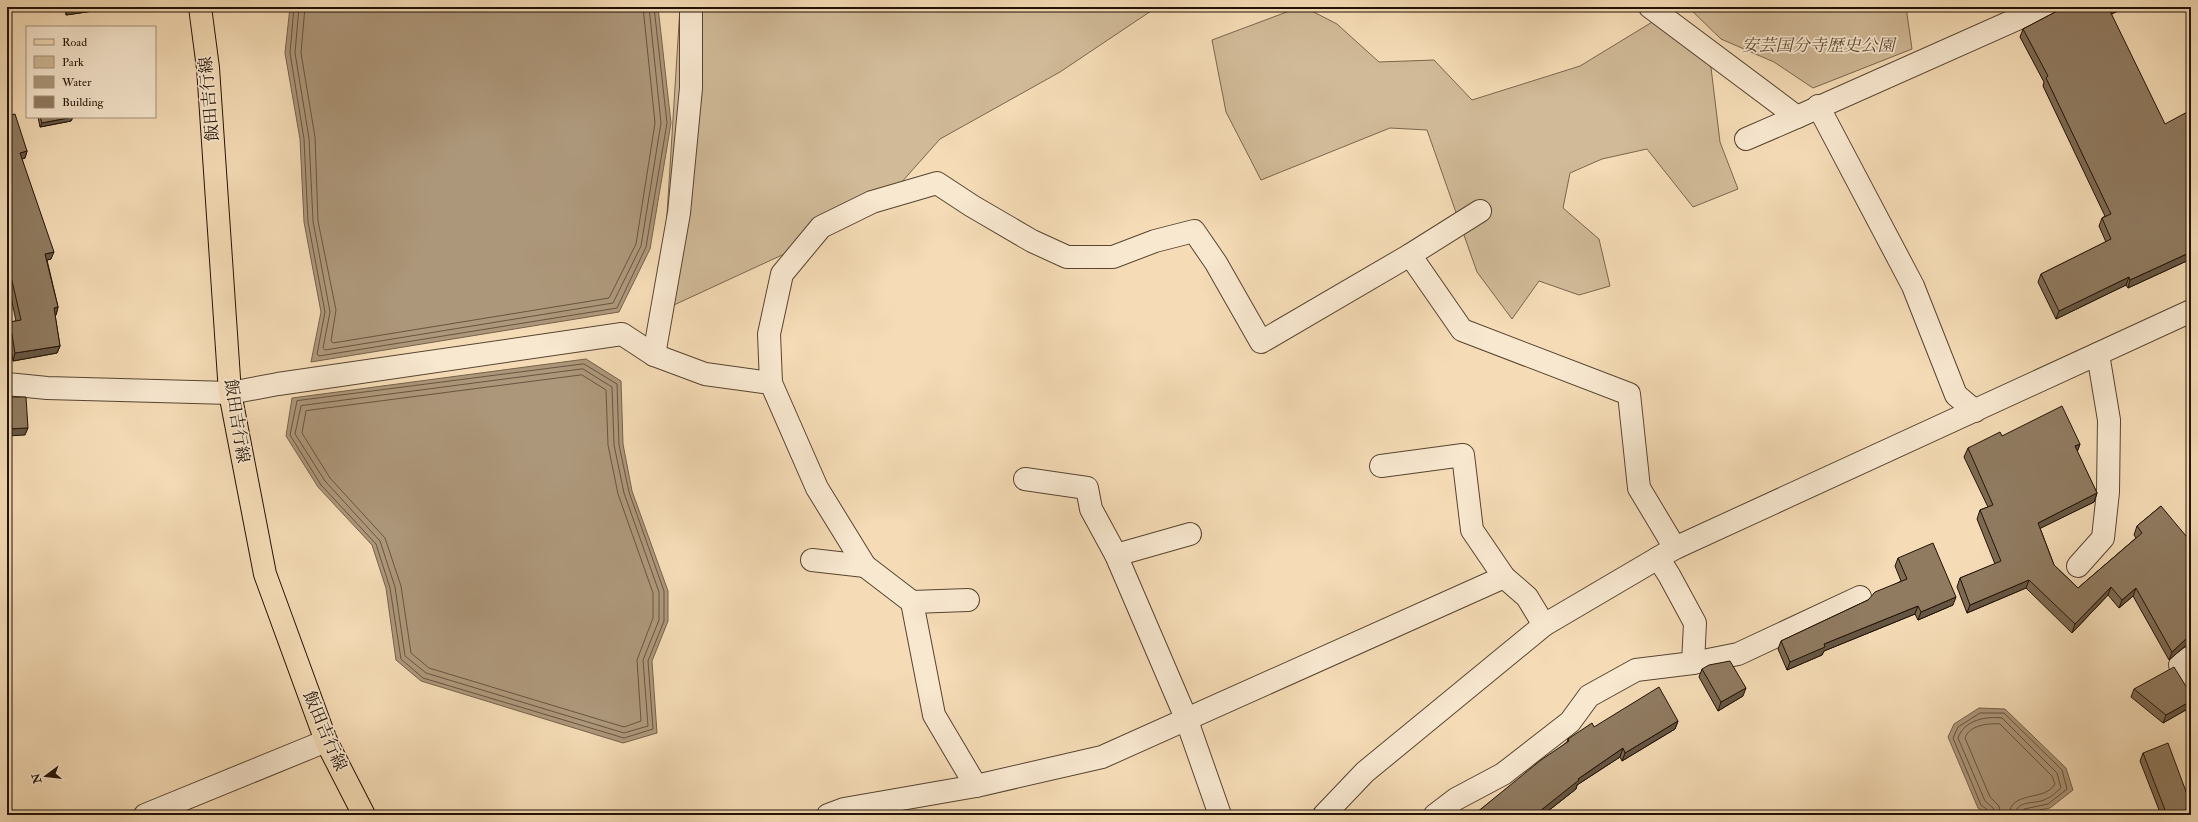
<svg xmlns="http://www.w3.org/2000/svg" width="2198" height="822" viewBox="0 0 2198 822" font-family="'IM FELL Double Pica','Noto Serif JP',serif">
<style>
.green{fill:#d1ba98;stroke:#7a664e}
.water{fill:#ad977a;stroke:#75624b}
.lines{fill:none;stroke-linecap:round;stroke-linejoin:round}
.shore{stroke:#685440;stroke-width:1}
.minor-casing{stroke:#574431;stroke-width:24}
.major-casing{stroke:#221205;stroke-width:24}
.minor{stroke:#f8e8d0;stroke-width:22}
.major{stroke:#f5dcb6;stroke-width:22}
.wall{fill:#7c6a53;stroke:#221205}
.shaded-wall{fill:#655644;stroke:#221205}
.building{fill:#907b61;stroke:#221205}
.labels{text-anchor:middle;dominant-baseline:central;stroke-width:3.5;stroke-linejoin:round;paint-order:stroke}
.park-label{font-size:17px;font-style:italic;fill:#5f4d38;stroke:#f8e8d0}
.street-label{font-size:17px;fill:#221205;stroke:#f8e8d0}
</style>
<rect width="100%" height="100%" fill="#f5dcb6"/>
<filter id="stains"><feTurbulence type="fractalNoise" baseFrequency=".005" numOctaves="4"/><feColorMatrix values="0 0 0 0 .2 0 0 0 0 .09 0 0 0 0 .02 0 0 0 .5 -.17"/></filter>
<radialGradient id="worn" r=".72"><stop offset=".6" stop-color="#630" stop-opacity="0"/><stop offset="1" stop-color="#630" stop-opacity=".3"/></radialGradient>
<!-- green -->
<g class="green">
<path d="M 680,7 L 1157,7 L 1060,72 L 940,139 L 875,212 L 661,311 Z"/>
<path d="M 1300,7 L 1304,7 L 1337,24 L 1379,62 L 1434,60 L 1472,100 L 1580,66 L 1667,13 L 1709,51 L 1720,142 L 1738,189 L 1693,207 L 1647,149 L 1602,159 L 1570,173 L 1563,208 L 1599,239 L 1610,286 L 1579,295 L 1539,281 L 1512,319 L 1477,272 L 1427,130 L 1390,128 L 1261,180 L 1226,112 L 1212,40 Z"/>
<path d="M 1688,7 L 1906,7 L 1912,49 L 1813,88 L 1774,62 L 1721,39 Z"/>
</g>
<!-- water -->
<g class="water">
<path d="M 290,7 L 658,7 L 671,123 L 650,249 L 619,312 L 311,362 L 321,312 L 304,222 L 300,139 L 285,53 Z"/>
<path d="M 586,359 L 621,381 L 623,444 L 632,491 L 668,591 L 668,621 L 652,661 L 657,733 L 623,743 L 421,681 L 396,660 L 386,588 L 372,545 L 318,487 L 286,436 L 292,398 Z"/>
<path d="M 1979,708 L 2005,709 L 2066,768 L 2073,790 L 2050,808 L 2015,815 L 1988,815 L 1978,808 L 1948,737 L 1954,724 Z"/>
</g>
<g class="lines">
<!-- shore -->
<g class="shore">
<path d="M 294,7 L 290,53 L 304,139 L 308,222 L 325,312 L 317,354 L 319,356 L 617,308 L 646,247 L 667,123 L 654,7"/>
<path d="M 299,7 L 295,53 L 309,138 L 313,221 L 330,312 L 323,348 L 325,350 L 613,303 L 641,246 L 661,123 L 649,7"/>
<path d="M 305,7 L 301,53 L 315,137 L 318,221 L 336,310 L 331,341 L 333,343 L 609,298 L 636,244 L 655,123 L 643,7"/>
<path d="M 584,364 L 617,384 L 619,445 L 629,492 L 664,591 L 664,621 L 648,661 L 653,729 L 624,738 L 423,678 L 401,659 L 390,588 L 376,544 L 321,485 L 290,435 L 297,401 Z"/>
<path d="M 583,369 L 612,387 L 614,445 L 624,493 L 659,592 L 659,620 L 643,660 L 648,726 L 624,733 L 426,673 L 405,656 L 395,587 L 380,541 L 325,481 L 295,434 L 301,406 Z"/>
<path d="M 582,375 L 606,390 L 608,445 L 618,494 L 653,593 L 653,618 L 637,660 L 641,721 L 624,727 L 429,668 L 411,653 L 401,586 L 385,538 L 330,478 L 302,433 L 306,411 Z"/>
<path d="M 1990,815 L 1989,811 L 1981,805 L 1953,738 L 1958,727 L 1980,713 L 2004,713 L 2062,770 L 2067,789 L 2048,804 L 2024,809 L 2020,815"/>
<path d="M 1995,815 L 1993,808 L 1985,801 L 1958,738 C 1964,720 1986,716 2002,718 L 2057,773 L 2061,788 C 2057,791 2052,797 2046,799 C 2036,805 2016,799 2015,815"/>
<path d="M 2001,815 L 1999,806 L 1990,797 L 1965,738 C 1969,725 1989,723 2000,724 L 2052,776 L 2055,784 C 2045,802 2010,790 2009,815"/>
</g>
<defs>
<g id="minor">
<path d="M 1650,7 L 1797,117 L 2044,7"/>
<path d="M 1818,106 L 1913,286 L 1956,395 L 1975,411"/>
<path d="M 1746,139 L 1797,117"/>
<path d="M 1410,255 L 1480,211"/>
<path d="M 654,355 L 679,213 L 691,88 L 691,7"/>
<path d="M 771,383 L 769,334 L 782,274 L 821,227 L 872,202 L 937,183 L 972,206 L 1032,241 L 1067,257 L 1113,257 L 1155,241 L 1194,231 L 1216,263 L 1261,342 L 1410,255 L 1462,330 L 1629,394 L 1639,488 L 1675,548"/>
<path d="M 7,384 L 47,388 L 230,393 L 278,384 L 622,334 L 654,355 L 705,374 L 771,383 L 817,488 L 865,566 L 912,602 L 968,600"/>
<path d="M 1381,466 L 1463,455 L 1472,530 L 1504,577 L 1527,597 L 1544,625"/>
<path d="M 1025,479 L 1087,488 L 1091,509 L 1116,555 L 1186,718 L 1220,815"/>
<path d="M 1116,555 L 1190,534"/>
<path d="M 812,560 L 865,566"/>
<path d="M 2078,566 L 2103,538 L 2108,492 L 2109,420 L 2098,354"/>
<path d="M 912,602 L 934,715 L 976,786"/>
<path d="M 2191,657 L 2180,665 L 2191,686"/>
<path d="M 1693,663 L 1738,654 L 1860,597"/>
<path d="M 145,815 L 326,741"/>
<path d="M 828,815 L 844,809 L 976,786 L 1102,757 L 1504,577"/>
<path d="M 1324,815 L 1365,772 L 1544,625 L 1675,548 L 2191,311"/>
<path d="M 1435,815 L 1456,799 L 1503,774 L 1570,722 L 1589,696 L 1636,670 L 1693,663 L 1695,623 L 1669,575 L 1658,558"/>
</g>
<path id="major" d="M 200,7 L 208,68 L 230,393 L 265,574 L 326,741 L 364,815"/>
</defs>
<!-- minor casing -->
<use href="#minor" class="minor-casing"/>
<!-- major casing -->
<use href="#major" class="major-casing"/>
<!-- minor -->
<use href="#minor" class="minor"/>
<!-- major -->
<use href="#major" class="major"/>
</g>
<!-- wall -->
<g class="wall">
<path d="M 65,7 L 95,7 L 93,11 L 66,15 Z"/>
<path d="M 2063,7 L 2120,7 L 2118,11 L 2111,14 L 2191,259 L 2128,288 L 2126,285 L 2056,319 L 2038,282 L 2041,274 L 2106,242 L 2099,226 L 2102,218 L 2105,216 L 2043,86 L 2044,82 L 2020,37 L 2023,29 L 2063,8 Z"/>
<path d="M 7,116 L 27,151 L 25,158 L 22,159 L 51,259 L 47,260 L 58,307 L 56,315 L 55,315 L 60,346 L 57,353 L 13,361 L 7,329 L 10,322 L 16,321 L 7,278 Z"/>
<path d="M 38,117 L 73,117 L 71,121 L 40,127 Z"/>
<path d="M 2002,436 L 2080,444 L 2077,452 L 2097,493 L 2094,502 L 2040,528 L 2054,565 L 2078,588 L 2136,538 L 2134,535 L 2137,526 L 2161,506 L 2189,619 L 2191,622 L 2191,645 L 2184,647 L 2169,660 L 2133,596 L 2119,608 L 2108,595 L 2072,633 L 2026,588 L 1967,613 L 1957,587 L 1960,578 L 1995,564 L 1977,519 L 1980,510 L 1988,507 L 1964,457 L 1968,448 Z"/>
<path d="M 1898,558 L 1953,605 L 1918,620 L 1915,614 L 1824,651 L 1822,655 L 1787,670 L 1778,649 L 1781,641 L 1868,600 L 1901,581 L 1895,566 Z"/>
<path d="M 1702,669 L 1743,696 L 1718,711 L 1699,677 Z"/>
<path d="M 2187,688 L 2191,689 L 2191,707 L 2163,723 L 2131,697 L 2134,689 Z"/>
<path d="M 1678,721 L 1675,729 L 1622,761 L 1620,757 L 1577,785 L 1576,789 L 1543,815 L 1475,815 L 1476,813 L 1567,742 L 1568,739 Z"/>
<path d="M 2143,753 L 2191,815 L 2161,815 L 2140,761 Z"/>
</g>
<!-- shaded-wall -->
<g class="shaded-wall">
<path d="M 69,7 L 95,7 L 93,11 L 66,15 Z"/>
<path d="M 2113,7 L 2120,7 L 2118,11 L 2106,17 L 2109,9 Z"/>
<path d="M 73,117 L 71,121 L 40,127 L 42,123 Z"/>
<path d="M 27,151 L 25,158 L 17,161 L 20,153 Z"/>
<path d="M 54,252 L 51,259 L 43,261 L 45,254 Z"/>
<path d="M 2191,252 L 2191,259 L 2128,288 L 2130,280 Z"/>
<path d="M 2129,277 L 2126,285 L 2056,319 L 2059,311 Z"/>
<path d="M 58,307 L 56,315 L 51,316 L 54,308 Z"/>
<path d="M 60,346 L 57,353 L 13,361 L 15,353 Z"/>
<path d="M 28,428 L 25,435 L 7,436 L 7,429 Z"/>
<path d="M 2080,444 L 2077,452 L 2075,446 Z"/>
<path d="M 2097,493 L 2094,502 L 2035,531 L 2038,523 Z"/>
<path d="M 2029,580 L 2026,588 L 1967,613 L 1970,605 Z"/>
<path d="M 2111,587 L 2108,595 L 2072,633 L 2075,624 Z"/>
<path d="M 2136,588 L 2133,596 L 2119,608 L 2122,600 Z"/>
<path d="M 1956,597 L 1953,605 L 1918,620 L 1921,612 Z"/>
<path d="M 1918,606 L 1915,614 L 1824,651 L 1822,655 L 1787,670 L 1790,662 L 1824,644 Z"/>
<path d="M 2191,612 L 2191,618 L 2184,622 L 2187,614 Z"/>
<path d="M 2191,637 L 2191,642 L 2190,645 L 2184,647 L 2169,660 L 2172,652 L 2187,638 Z"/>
<path d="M 1746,688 L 1743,696 L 1718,711 L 1721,702 Z"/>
<path d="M 2191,701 L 2191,707 L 2163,723 L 2166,715 Z"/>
<path d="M 1678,721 L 1675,729 L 1622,761 L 1625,753 Z"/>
<path d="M 1623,748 L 1620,757 L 1577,785 L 1576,789 L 1543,815 L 1535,815 L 1578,779 Z"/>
</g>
<!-- building -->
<g class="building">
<path d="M 2065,7 L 2113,7 L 2109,9 L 2165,124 L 2191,110 L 2191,252 L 2130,280 L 2129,277 L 2059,311 L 2041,274 L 2111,239 L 2102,218 L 2111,214 L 2046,78 L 2048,76 L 2023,29 Z"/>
<path d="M 15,114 L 27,151 L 20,153 L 54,252 L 45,254 L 58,307 L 54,308 L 60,346 L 15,353 L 10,322 L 21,320 L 7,259 L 7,116 Z"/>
<path d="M 40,117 L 73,117 L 42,123 Z"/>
<path d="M 7,397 L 26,397 L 28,428 L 7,429 Z"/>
<path d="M 2062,406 L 2080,444 L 2075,446 L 2097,493 L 2038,523 L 2054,565 L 2078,588 L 2142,533 L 2137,526 L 2161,506 L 2191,542 L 2191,612 L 2187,614 L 2191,622 L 2191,637 L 2187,638 L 2172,652 L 2136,588 L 2122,600 L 2111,587 L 2075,624 L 2029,580 L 1970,605 L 1960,578 L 2001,561 L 1980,510 L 1993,505 L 1968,448 L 2000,432 L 2002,436 Z"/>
<path d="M 1933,543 L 1956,597 L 1921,612 L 1918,606 L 1824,644 L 1825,647 L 1790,662 L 1781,641 L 1868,600 L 1875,592 L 1907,579 L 1898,558 Z"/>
<path d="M 1730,661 L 1746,688 L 1721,702 L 1702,669 L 1709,665 Z"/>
<path d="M 2174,667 L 2187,688 L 2191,689 L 2191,701 L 2166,715 L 2134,689 Z"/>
<path d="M 1659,687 L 1678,721 L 1625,753 L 1623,748 L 1578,779 L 1579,780 L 1535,815 L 1478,815 L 1476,813 L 1541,760 L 1569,741 L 1568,739 L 1592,723 L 1594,727 Z"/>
<path d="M 2168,743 L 2191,805 L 2191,815 L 2167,815 L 2143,753 Z"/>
</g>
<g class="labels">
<!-- park labels -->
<g class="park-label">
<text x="1818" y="45">安芸国分寺歴史公園</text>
</g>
<!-- street labels -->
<g class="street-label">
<text transform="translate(209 99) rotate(-95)">飯田吉行線</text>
<text transform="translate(237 421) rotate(81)">飯田吉行線</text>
<text transform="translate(325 731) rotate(67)">飯田吉行線</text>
</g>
</g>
<!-- margin -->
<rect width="2198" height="822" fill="none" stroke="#f5dcb6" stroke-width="24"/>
<rect x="8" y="8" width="2182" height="806" fill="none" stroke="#221205" stroke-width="2"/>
<rect x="12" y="12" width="2174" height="798" fill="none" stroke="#221205"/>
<!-- legend -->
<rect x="26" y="26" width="130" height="92" fill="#f8e8d0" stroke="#a2927f"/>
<rect x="34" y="39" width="20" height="6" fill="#f5dcb6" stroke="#a2927f"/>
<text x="62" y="46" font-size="12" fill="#221205">Road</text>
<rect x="34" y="56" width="20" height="12" fill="#d1ba98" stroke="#a2927f"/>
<text x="62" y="66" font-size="12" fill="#221205">Park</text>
<rect x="34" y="76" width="20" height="12" fill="#ad977a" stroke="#a2927f"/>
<text x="62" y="86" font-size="12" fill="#221205">Water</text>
<rect x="34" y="96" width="20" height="12" fill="#907b61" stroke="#a2927f"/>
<text x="62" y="106" font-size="12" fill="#221205">Building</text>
<!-- north arrow -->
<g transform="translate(46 776) rotate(255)" stroke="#f8e8d0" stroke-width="3" paint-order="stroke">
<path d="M0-3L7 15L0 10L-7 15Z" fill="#221205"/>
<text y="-6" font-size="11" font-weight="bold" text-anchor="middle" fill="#221205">N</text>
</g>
<rect width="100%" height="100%" filter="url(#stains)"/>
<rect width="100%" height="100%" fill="url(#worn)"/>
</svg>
